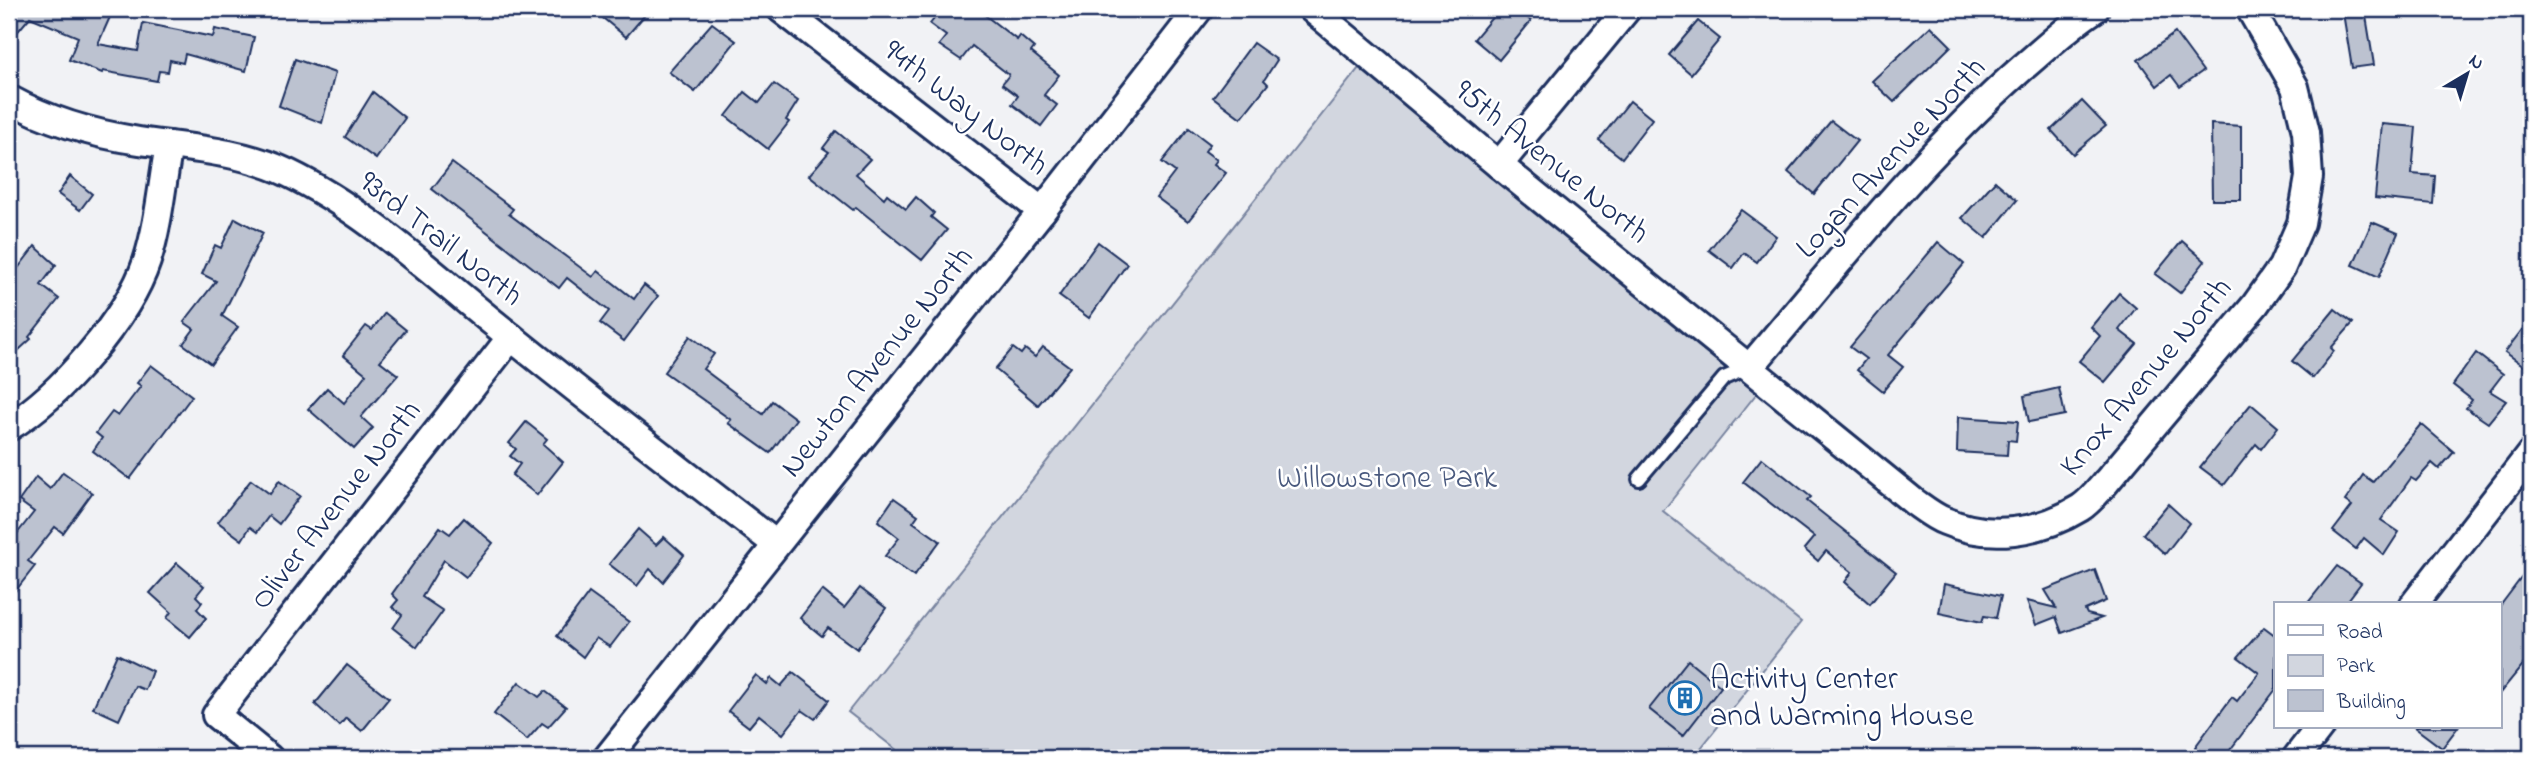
<svg xmlns="http://www.w3.org/2000/svg" width="2540" height="767" viewBox="0 0 2540 767" font-family="'Indie Flower',sans-serif">
<style>
.green{fill:#d2d6df;stroke:#76829e;stroke-width:2}
.building{fill:#bcc2d0;stroke:#1b2f5e;stroke-width:2}
.lines{fill:none;stroke-linecap:round;stroke-linejoin:round}
.service-casing{stroke:#1b2f5e;stroke-width:18}
.minor-casing{stroke:#1b2f5e;stroke-width:32}
.service{stroke:#fff;stroke-width:12}
.minor{stroke:#fff;stroke-width:26}
.labels{text-anchor:middle;dominant-baseline:central;stroke-width:5;stroke-linejoin:round;paint-order:stroke}
.street-label{font-size:32px;fill:#1b2f5e;stroke:#fff}
.park-label{font-size:32px;fill:#49597e;stroke:#fff}
.poi-label{font-size:32px;fill:#1b2f5e;stroke:#fff;text-anchor:start}
</style>
<rect width="100%" height="100%" fill="#f1f2f5"/>
<filter id="ink" filterUnits="userSpaceOnUse"><feTurbulence type="fractalNoise" baseFrequency=".0143" numOctaves="2"/><feDisplacementMap in="SourceGraphic" scale="14" xChannelSelector="R" yChannelSelector="G"/><feConvolveMatrix kernelMatrix="1 2 1 2 8 2 1 2 1" color-interpolation-filters="sRGB"/></filter>
<g filter="url(#ink)">
<!-- green -->
<path class="green" d="M 1359,68 L 1757,393 L 1663,511 L 1801,622 L 1693,758 L 907,758 L 848,712 Z"/>
<!-- building -->
<g class="building">
<path d="M 9,9 L 90,9 L 110,17 L 98,44 L 138,51 L 143,23 L 213,37 L 215,29 L 254,37 L 246,71 L 185,54 L 183,63 L 170,60 L 168,72 L 159,71 L 157,81 L 103,71 L 102,73 L 69,60 L 78,37 L 30,17 L 9,42 Z"/>
<path d="M 592,9 L 650,9 L 626,37 Z"/>
<path d="M 942,9 L 977,9 L 1017,40 L 1020,36 L 1034,48 L 1031,52 L 1059,75 L 1044,95 L 1057,105 L 1041,126 L 1012,104 L 1018,96 L 1002,84 L 1009,75 L 972,46 L 961,60 L 939,45 L 946,36 L 930,24 Z"/>
<path d="M 1499,9 L 1517,9 L 1531,21 L 1499,60 L 1474,39 Z"/>
<path d="M 2365,10 L 2374,65 L 2352,68 L 2343,13 Z"/>
<path d="M 1698,21 L 1720,39 L 1691,74 L 1669,55 Z"/>
<path d="M 712,23 L 736,41 L 695,92 L 669,72 Z"/>
<path d="M 1931,26 L 1951,46 L 1894,102 L 1872,81 Z"/>
<path d="M 2175,33 L 2203,71 L 2180,87 L 2171,75 L 2157,86 L 2138,60 Z"/>
<path d="M 1253,43 L 1277,60 L 1264,80 L 1268,84 L 1241,118 L 1213,97 Z"/>
<path d="M 295,59 L 335,73 L 322,123 L 279,106 Z"/>
<path d="M 774,84 L 798,101 L 786,120 L 789,122 L 768,149 L 726,116 L 745,92 L 759,103 Z"/>
<path d="M 373,92 L 405,118 L 376,159 L 345,137 Z"/>
<path d="M 1630,101 L 1652,119 L 1622,158 L 1599,140 Z"/>
<path d="M 2082,101 L 2106,126 L 2073,154 L 2051,130 Z"/>
<path d="M 1831,121 L 1857,141 L 1814,194 L 1788,172 Z"/>
<path d="M 2211,124 L 2241,126 L 2241,200 L 2212,200 Z"/>
<path d="M 2382,124 L 2416,127 L 2412,174 L 2435,176 L 2433,204 L 2375,198 Z"/>
<path d="M 1189,128 L 1210,144 L 1205,151 L 1217,160 L 1214,164 L 1226,173 L 1188,221 L 1156,197 L 1175,172 L 1162,162 Z"/>
<path d="M 836,131 L 870,159 L 856,174 L 884,198 L 887,194 L 906,209 L 916,197 L 934,213 L 931,217 L 947,230 L 922,260 L 856,207 L 853,210 L 809,175 L 829,152 L 823,148 Z"/>
<path d="M 452,163 L 513,209 L 509,214 L 593,277 L 598,271 L 634,299 L 644,285 L 658,296 L 624,341 L 600,323 L 609,311 L 567,278 L 559,288 L 432,189 Z"/>
<path d="M 70,176 L 92,194 L 80,210 L 58,194 Z"/>
<path d="M 1995,181 L 2017,200 L 1986,238 L 1962,218 Z"/>
<path d="M 1741,210 L 1776,236 L 1757,262 L 1744,253 L 1733,268 L 1709,250 Z"/>
<path d="M 235,218 L 263,233 L 222,316 L 238,327 L 211,364 L 183,344 L 194,329 L 184,322 L 216,281 L 202,274 L 215,245 L 221,248 Z"/>
<path d="M 2372,222 L 2398,233 L 2379,277 L 2353,265 Z"/>
<path d="M 2182,241 L 2205,261 L 2180,293 L 2155,274 Z"/>
<path d="M 1098,242 L 1127,264 L 1089,318 L 1059,296 Z"/>
<path d="M 1938,242 L 1964,264 L 1888,355 L 1903,367 L 1883,391 L 1857,370 L 1866,359 L 1850,347 Z"/>
<path d="M 35,246 L 56,265 L 41,285 L 59,299 L 29,337 L 31,339 L 9,359 L 9,280 Z"/>
<path d="M 2119,293 L 2136,308 L 2119,330 L 2137,344 L 2105,382 L 2079,361 L 2100,336 L 2091,327 Z"/>
<path d="M 2335,309 L 2353,323 L 2331,348 L 2334,351 L 2313,378 L 2292,361 Z"/>
<path d="M 385,313 L 406,330 L 380,361 L 398,375 L 361,417 L 373,428 L 354,449 L 308,409 L 327,388 L 344,403 L 366,374 L 343,355 L 366,326 L 372,330 Z"/>
<path d="M 2531,318 L 2531,371 L 2505,352 Z"/>
<path d="M 690,336 L 714,354 L 703,369 L 763,414 L 772,401 L 796,419 L 770,453 L 728,423 L 731,420 L 664,372 Z"/>
<path d="M 1043,347 L 1070,367 L 1038,405 L 995,369 L 1013,348 L 1021,354 L 1025,349 L 1035,357 Z"/>
<path d="M 2476,353 L 2503,374 L 2490,391 L 2506,401 L 2488,423 L 2466,408 L 2472,400 L 2453,385 Z"/>
<path d="M 151,365 L 192,396 L 130,479 L 93,451 L 102,438 L 96,433 L 112,412 L 118,416 L 141,386 L 137,383 Z"/>
<path d="M 2059,388 L 2065,415 L 2029,422 L 2024,396 Z"/>
<path d="M 2251,404 L 2278,427 L 2261,449 L 2256,444 L 2224,485 L 2200,467 Z"/>
<path d="M 1958,417 L 2018,421 L 2016,441 L 2008,440 L 2007,455 L 1957,452 Z"/>
<path d="M 526,422 L 547,439 L 543,444 L 563,462 L 537,495 L 512,475 L 520,464 L 510,456 L 516,449 L 509,443 Z"/>
<path d="M 2421,424 L 2454,452 L 2439,469 L 2432,463 L 2416,481 L 2411,478 L 2381,520 L 2399,532 L 2384,555 L 2364,538 L 2356,549 L 2333,531 L 2352,506 L 2345,501 L 2363,475 L 2373,482 Z"/>
<path d="M 1762,458 L 1811,497 L 1807,501 L 1896,572 L 1870,604 L 1845,582 L 1852,572 L 1826,551 L 1818,561 L 1804,549 L 1814,537 L 1743,482 Z"/>
<path d="M 63,472 L 92,493 L 63,533 L 55,527 L 28,561 L 35,566 L 9,599 L 9,544 L 34,512 L 19,501 L 36,477 L 50,489 Z"/>
<path d="M 251,480 L 270,494 L 279,481 L 300,496 L 279,524 L 269,516 L 257,532 L 250,527 L 242,540 L 218,522 Z"/>
<path d="M 894,498 L 918,515 L 913,522 L 940,541 L 914,576 L 885,556 L 899,538 L 878,521 Z"/>
<path d="M 2168,504 L 2189,523 L 2165,554 L 2143,534 Z"/>
<path d="M 464,518 L 493,543 L 466,577 L 444,560 L 422,597 L 443,611 L 417,647 L 393,628 L 402,615 L 392,607 L 398,600 L 392,594 L 440,527 L 450,534 Z"/>
<path d="M 638,529 L 656,545 L 664,537 L 684,555 L 663,582 L 650,569 L 637,586 L 609,564 Z"/>
<path d="M 177,563 L 204,586 L 196,596 L 202,602 L 197,609 L 206,618 L 190,637 L 167,618 L 171,612 L 150,593 Z"/>
<path d="M 2531,565 L 2531,655 L 2500,693 L 2500,606 Z"/>
<path d="M 2337,566 L 2361,583 L 2345,604 L 2307,604 Z"/>
<path d="M 2095,570 L 2106,601 L 2085,610 L 2087,614 L 2102,618 L 2062,633 L 2056,617 L 2036,625 L 2027,601 L 2056,608 L 2045,590 Z"/>
<path d="M 1944,584 L 2001,596 L 1996,618 L 1984,616 L 1982,622 L 1939,613 Z"/>
<path d="M 860,588 L 886,608 L 857,649 L 828,628 L 822,636 L 800,618 L 822,590 L 844,608 Z"/>
<path d="M 589,593 L 629,622 L 610,647 L 596,638 L 583,657 L 557,636 Z"/>
<path d="M 2264,627 L 2276,636 L 2276,689 L 2224,758 L 2209,758 L 2195,747 L 2232,697 L 2237,701 L 2259,673 L 2238,657 Z"/>
<path d="M 117,654 L 152,671 L 145,690 L 135,686 L 119,720 L 93,708 Z"/>
<path d="M 1688,660 L 1721,687 L 1683,736 L 1649,709 Z"/>
<path d="M 347,665 L 389,698 L 362,731 L 346,718 L 339,726 L 315,704 Z"/>
<path d="M 793,672 L 829,700 L 815,719 L 802,710 L 783,734 L 759,715 L 749,727 L 728,711 L 756,675 L 767,684 L 771,678 L 781,686 Z"/>
<path d="M 519,682 L 539,697 L 545,691 L 566,707 L 548,727 L 542,723 L 527,740 L 494,714 Z"/>
<path d="M 2414,727 L 2458,727 L 2442,748 Z"/>
</g>
<g class="lines">
<defs>
<path id="service" d="M 1639,479 L 1724,378 L 1750,367"/>
<g id="minor">
<path d="M 781,9 L 1042,211"/>
<path d="M 1312,9 L 1499,165 L 1913,501 C 1923,508 1934,517 1945,521 C 1989,540 2039,533 2080,508 C 2090,502 2099,490 2107,481 L 2255,305 L 2282,267 L 2301,223 L 2309,177 L 2306,132 L 2295,87 L 2250,9"/>
<path d="M 9,99 C 49,121 94,134 139,141 C 189,148 242,151 288,173 C 367,211 433,275 501,329 C 591,402 684,473 776,544"/>
<path d="M 1499,165 L 1627,9"/>
<path d="M 1750,367 C 1837,265 1920,158 2021,69 C 2045,49 2068,26 2095,9"/>
<path d="M 9,427 C 60,396 128,318 147,261 C 159,224 162,183 169,145"/>
<path d="M 2414,604 L 2531,453"/>
<path d="M 269,758 L 216,715 L 511,337"/>
<path d="M 607,758 L 1042,211 L 1199,9"/>
<path d="M 2296,758 L 2320,727"/>
</g>
</defs>
<!-- service casing -->
<use href="#service" class="service-casing"/>
<!-- minor casing -->
<use href="#minor" class="minor-casing"/>
<!-- service -->
<use href="#service" class="service"/>
<!-- minor -->
<use href="#minor" class="minor"/>
</g>
</g>
<!-- icons -->
<defs>
<symbol id="building-ring" viewBox="-11 -11 22 22"><circle r="9.5" fill="#fff" stroke="#1f6fb2" stroke-width="1.5"/><path d="M-4-6H4V6H1V3H-1V6H-4ZM-2.5-4.3h1.7v1.8h-1.7ZM.8-4.3h1.7v1.8H.8ZM-2.5-1h1.7V.8h-1.7ZM.8-1h1.7V.8H.8Z" fill="#1f6fb2"/></symbol>
</defs>
<g fill-rule="evenodd">
<use href="#building-ring" x="1666" y="679" width="38" height="38"/>
</g>
<g class="labels">
<!-- street labels -->
<g class="street-label">
<text transform="translate(965 109) rotate(38)">94th Way North</text>
<text transform="translate(1892 159) rotate(-47)">Logan Avenue North</text>
<text transform="translate(1551 163) rotate(39)">95th Avenue North</text>
<text transform="translate(440 240) rotate(38)">93rd Trail North</text>
<text transform="translate(878 363) rotate(-51)">Newton Avenue North</text>
<text transform="translate(2147 378) rotate(-50)">Knox Avenue North</text>
<text transform="translate(337 506) rotate(-52)">Oliver Avenue North</text>
</g>
<!-- park labels -->
<g class="park-label">
<text x="1387" y="479">Willowstone Park</text>
</g>
<!-- poi labels -->
<g class="poi-label">
<text x="1710" y="680">Activity Center<tspan x="1710" dy="37">and Warming House</tspan></text>
</g>
</g>
<!-- margin -->
<rect width="2540" height="767" fill="none" stroke="#fff" stroke-width="35"/>
<rect x="18" y="18" width="2505" height="732" fill="none" stroke="#1b2f5e" stroke-width="2.5" filter="url(#ink)"/>
<!-- legend -->
<rect x="2274" y="602" width="228" height="126" fill="#ffffff" stroke="#a4acbf" stroke-width="2"/>
<rect x="2288" y="625" width="35" height="10" fill="#ffffff" stroke="#a4acbf" stroke-width="2"/>
<text x="2337" y="638" font-size="21" fill="#1b2f5e">Road</text>
<rect x="2288" y="655" width="35" height="21" fill="#d2d6df" stroke="#a4acbf" stroke-width="2"/>
<text x="2337" y="672" font-size="21" fill="#1b2f5e">Park</text>
<rect x="2288" y="690" width="35" height="21" fill="#bcc2d0" stroke="#a4acbf" stroke-width="2"/>
<text x="2337" y="708" font-size="21" fill="#1b2f5e">Building</text>
<!-- north arrow -->
<g transform="translate(2467 74) rotate(38)" stroke="#ffffff" stroke-width="5" paint-order="stroke">
<path d="M0-5L12 26L0 18L-12 26Z" fill="#1b2f5e"/>
<text y="-10" font-size="19" font-weight="bold" text-anchor="middle" fill="#1b2f5e">N</text>
</g>
</svg>
